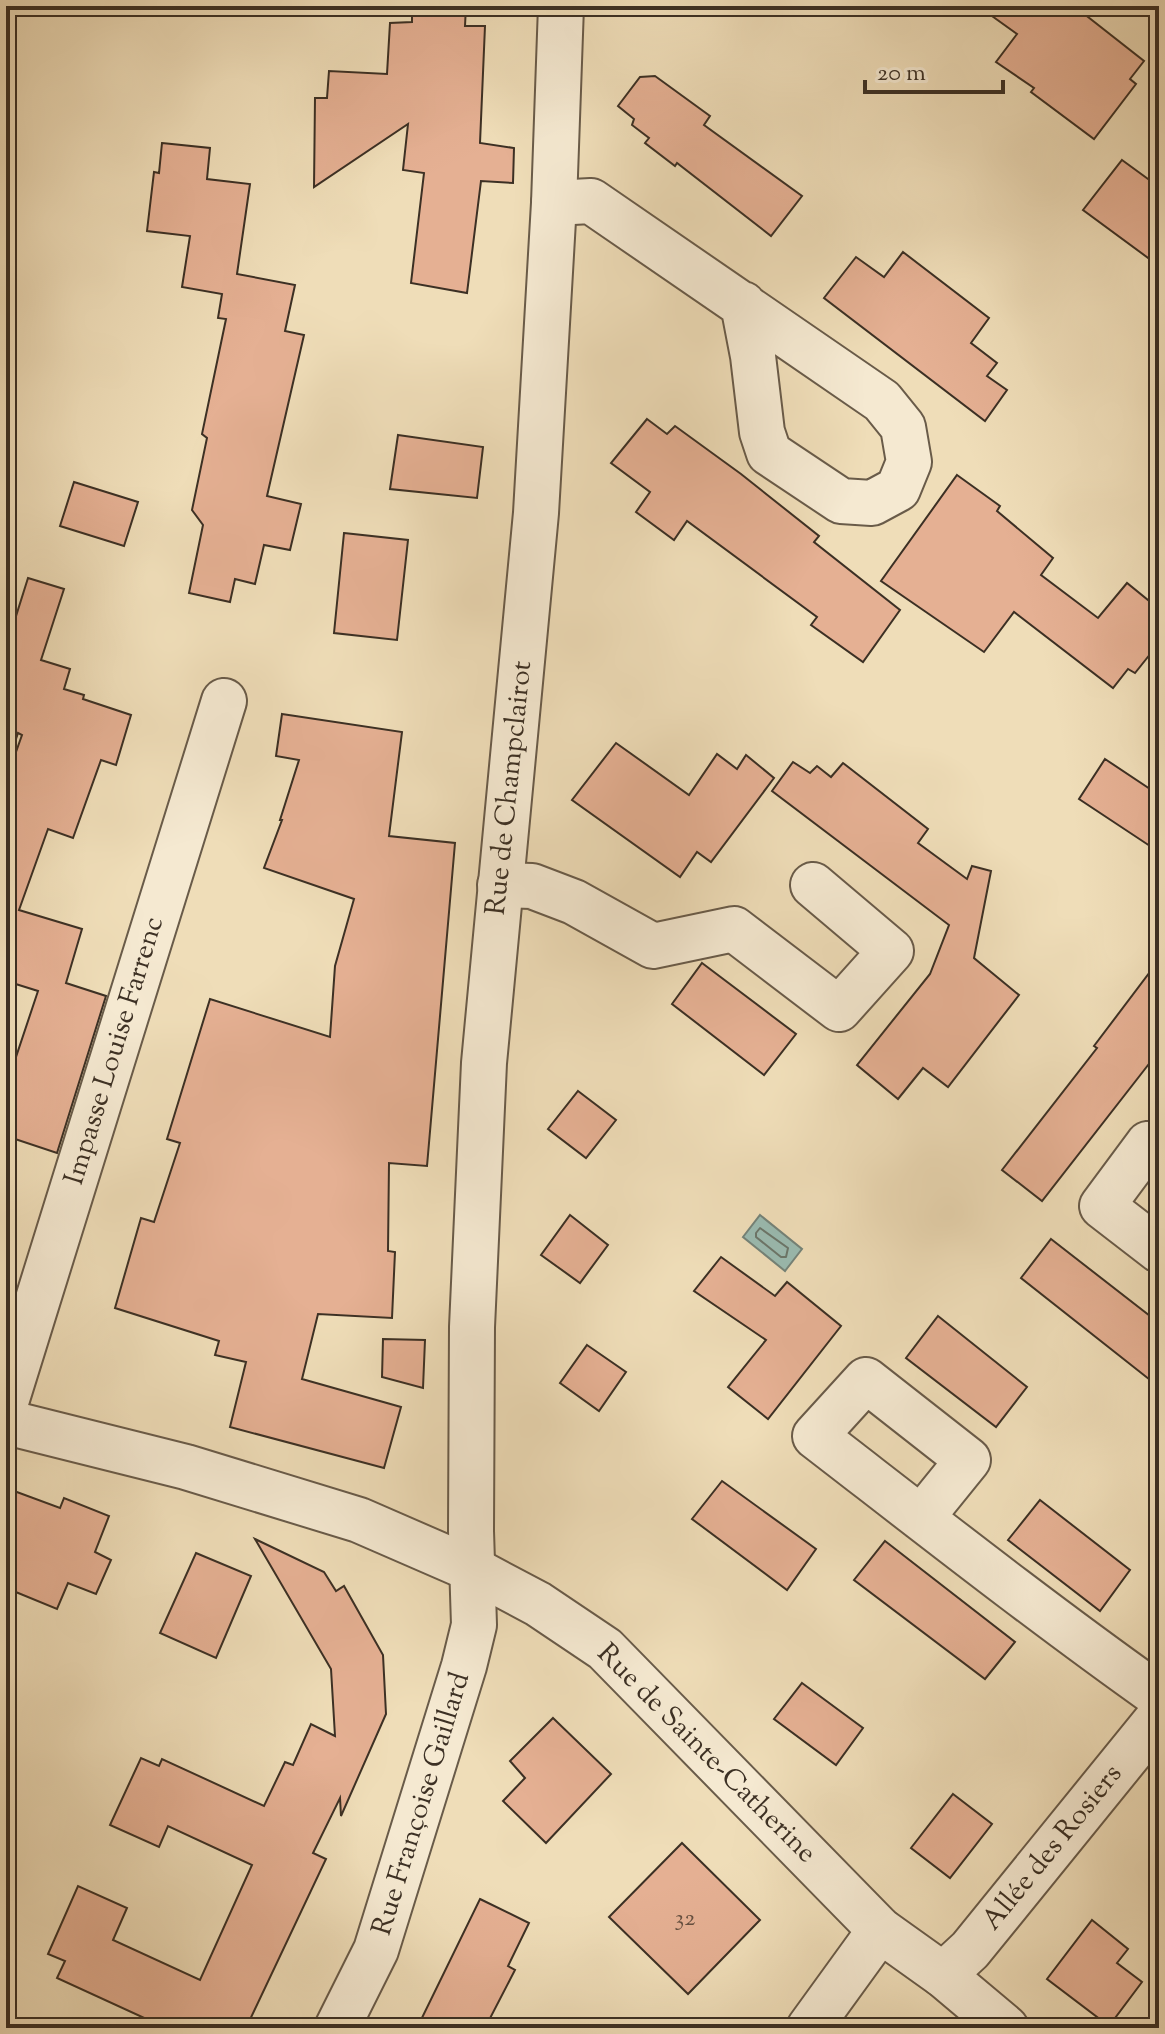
<svg xmlns="http://www.w3.org/2000/svg" width="1165" height="2034" viewBox="0 0 1165 2034" font-family="'Sorts Mill Goudy',serif">
<style>
.water{fill:#9abbb1;stroke:#748379;stroke-width:2}
.lines{fill:none;stroke-linecap:round;stroke-linejoin:round}
.shore{stroke:#6b766a;stroke-width:2}
.building{fill:#e5b093;stroke:#3c3024;stroke-width:2}
.minor-casing{stroke:#695b49;stroke-width:48}
.minor{stroke:#f5e9d1;stroke-width:44}
.labels{text-anchor:middle;dominant-baseline:central;stroke-width:6;stroke-linejoin:round;paint-order:stroke}
.number-label{font-size:24px;fill:#665040}
.street-label{font-size:28px;fill:#3c3024;stroke:#f5e9d1}
</style>
<rect width="100%" height="100%" fill="#efddb8"/>
<filter id="stains"><feTurbulence type="fractalNoise" baseFrequency=".0025" numOctaves="4"/><feColorMatrix values="0 0 0 0 .2 0 0 0 0 .09 0 0 0 0 .02 0 0 0 .5 -.17"/></filter>
<radialGradient id="worn" r=".72"><stop offset=".6" stop-color="#630" stop-opacity="0"/><stop offset="1" stop-color="#630" stop-opacity=".3"/></radialGradient>
<!-- water -->
<path class="water" d="M 760,1215 L 802,1249 L 785,1271 L 743,1237 Z"/>
<g class="lines">
<!-- shore -->
<path class="shore" d="M 760,1228 L 788,1248 L 786,1257 L 781,1257 L 756,1237 L 756,1233 Z"/>
</g>
<!-- building -->
<g class="building">
<path d="M 412,6 L 466,6 L 465,26 L 485,26 L 480,143 L 514,148 L 513,183 L 481,181 L 467,293 L 411,283 L 424,173 L 403,170 L 408,124 L 314,187 L 315,98 L 327,98 L 329,71 L 387,74 L 390,23 L 412,22 Z"/>
<path d="M 978,6 L 1074,6 L 1144,61 L 1130,79 L 1136,84 L 1094,139 L 1031,92 L 1034,88 L 996,62 L 1017,34 Z"/>
<path d="M 655,76 L 710,116 L 704,125 L 802,196 L 771,236 L 677,163 L 675,166 L 645,143 L 649,138 L 632,125 L 634,119 L 618,106 L 640,77 Z"/>
<path d="M 162,143 L 210,148 L 207,179 L 250,184 L 237,274 L 295,285 L 285,331 L 304,335 L 267,496 L 301,504 L 290,550 L 264,545 L 255,584 L 235,579 L 230,602 L 189,593 L 203,525 L 192,510 L 207,438 L 202,434 L 226,319 L 218,318 L 222,294 L 182,287 L 190,236 L 147,231 L 154,172 L 159,173 Z"/>
<path d="M 1122,160 L 1159,187 L 1159,266 L 1083,210 Z"/>
<path d="M 903,252 L 989,318 L 971,343 L 997,363 L 987,376 L 1007,390 L 985,421 L 824,298 L 856,257 L 884,277 Z"/>
<path d="M 647,419 L 667,434 L 675,426 L 741,474 L 819,536 L 814,542 L 900,610 L 863,662 L 811,625 L 817,617 L 687,521 L 674,540 L 636,512 L 650,492 L 611,463 Z"/>
<path d="M 398,435 L 483,447 L 477,498 L 390,489 Z"/>
<path d="M 957,475 L 1000,506 L 997,511 L 1053,558 L 1041,575 L 1098,618 L 1127,583 L 1159,609 L 1159,643 L 1135,673 L 1128,669 L 1113,688 L 1014,612 L 984,652 L 881,581 Z"/>
<path d="M 74,482 L 138,502 L 124,546 L 60,526 Z"/>
<path d="M 344,533 L 408,540 L 397,640 L 334,633 Z"/>
<path d="M 28,578 L 64,589 L 41,660 L 70,669 L 64,689 L 84,695 L 83,699 L 131,715 L 116,765 L 101,760 L 73,838 L 48,829 L 19,910 L 82,929 L 66,983 L 106,996 L 57,1153 L 6,1136 L 6,1087 L 38,991 L 6,981 L 6,780 L 22,735 L 18,733 L 14,745 L 6,744 L 6,648 Z"/>
<path d="M 282,714 L 402,732 L 389,836 L 455,843 L 427,1166 L 389,1163 L 388,1251 L 395,1252 L 392,1318 L 318,1314 L 302,1379 L 401,1407 L 384,1468 L 230,1427 L 246,1362 L 215,1355 L 219,1341 L 115,1308 L 141,1218 L 154,1222 L 180,1143 L 167,1139 L 210,999 L 330,1037 L 335,966 L 354,899 L 264,868 L 282,820 L 280,820 L 299,760 L 276,756 Z"/>
<path d="M 616,743 L 689,795 L 717,754 L 737,769 L 746,755 L 774,778 L 711,862 L 697,852 L 680,877 L 572,800 Z"/>
<path d="M 1105,759 L 1159,795 L 1159,852 L 1079,799 Z"/>
<path d="M 793,762 L 810,773 L 817,766 L 831,777 L 843,763 L 928,829 L 918,843 L 967,879 L 972,866 L 991,871 L 974,958 L 1019,995 L 948,1087 L 923,1068 L 898,1099 L 857,1065 L 930,974 L 949,925 L 772,791 Z"/>
<path d="M 1159,960 L 1159,1051 L 1042,1201 L 1002,1170 L 1097,1048 L 1094,1046 Z"/>
<path d="M 702,963 L 796,1034 L 764,1075 L 672,1004 Z"/>
<path d="M 578,1091 L 616,1120 L 586,1158 L 548,1129 Z"/>
<path d="M 570,1215 L 608,1245 L 580,1283 L 541,1255 Z"/>
<path d="M 1051,1239 L 1159,1323 L 1159,1387 L 1021,1278 Z"/>
<path d="M 721,1257 L 775,1296 L 787,1282 L 841,1326 L 768,1419 L 728,1387 L 766,1340 L 694,1291 Z"/>
<path d="M 938,1316 L 1027,1387 L 996,1427 L 906,1358 Z"/>
<path d="M 383,1339 L 425,1340 L 423,1388 L 382,1377 Z"/>
<path d="M 587,1345 L 626,1372 L 599,1411 L 560,1383 Z"/>
<path d="M 722,1481 L 816,1549 L 787,1590 L 692,1519 Z"/>
<path d="M 6,1488 L 60,1508 L 64,1498 L 109,1516 L 95,1552 L 111,1560 L 96,1594 L 68,1583 L 57,1609 L 6,1588 Z"/>
<path d="M 1040,1500 L 1130,1570 L 1100,1611 L 1008,1540 Z"/>
<path d="M 255,1539 L 324,1572 L 336,1591 L 344,1586 L 383,1655 L 386,1714 L 341,1816 L 340,1798 L 313,1853 L 326,1859 L 246,2028 L 166,2028 L 57,1978 L 65,1961 L 48,1954 L 78,1886 L 127,1908 L 113,1940 L 200,1980 L 252,1865 L 168,1826 L 159,1847 L 110,1825 L 141,1758 L 159,1766 L 162,1759 L 264,1806 L 285,1762 L 293,1765 L 311,1724 L 335,1736 L 331,1669 Z"/>
<path d="M 885,1541 L 1015,1642 L 985,1679 L 854,1580 Z"/>
<path d="M 196,1553 L 251,1576 L 216,1658 L 160,1633 Z"/>
<path d="M 802,1683 L 863,1728 L 836,1765 L 774,1719 Z"/>
<path d="M 553,1718 L 611,1774 L 546,1843 L 503,1801 L 525,1778 L 510,1761 Z"/>
<path d="M 953,1794 L 992,1824 L 950,1878 L 911,1848 Z"/>
<path d="M 682,1843 L 760,1920 L 688,1994 L 609,1917 Z"/>
<path d="M 480,1899 L 529,1923 L 508,1966 L 515,1970 L 485,2028 L 417,2028 Z"/>
<path d="M 1092,1920 L 1128,1949 L 1117,1963 L 1142,1982 L 1109,2026 L 1047,1979 Z"/>
</g>
<g class="lines">
<defs>
<g id="minor">
<path d="M 554,203 L 591,201 L 882,401 L 903,427 L 909,462 L 898,489 L 872,503 L 841,501 L 769,453 L 762,432 L 753,356 L 743,304"/>
<path d="M 500,885 L 532,886 L 574,902 L 653,946 L 734,929 L 839,1009 L 891,951 L 813,885"/>
<path d="M 1159,1153 L 1148,1144 L 1102,1206 L 1159,1250"/>
<path d="M 6,1402 L 224,701"/>
<path d="M 6,1422 L 186,1467 L 359,1520 L 474,1570 L 538,1604 L 605,1649 L 880,1930 L 943,1975 L 1006,2028"/>
<path d="M 921,1518 L 968,1460 L 866,1380 L 815,1436 C 929,1524 1042,1613 1159,1696"/>
<path d="M 943,1975 L 970,1950 L 1159,1717"/>
<path d="M 337,2028 L 376,1950 L 464,1666 L 474,1625 L 471,1531 L 472,1327 L 484,1063 L 536,513 L 554,203 L 561,6"/>
<path d="M 809,2028 L 880,1930"/>
</g>
</defs>
<!-- minor casing -->
<use href="#minor" class="minor-casing"/>
<!-- minor -->
<use href="#minor" class="minor"/>
</g>
<g class="labels">
<!-- number labels -->
<g class="number-label">
<text x="685" y="1919">32</text>
</g>
<!-- street labels -->
<g class="street-label">
<text transform="translate(510 788) rotate(-84)">Rue de Champclairot</text>
<text transform="translate(115 1051) rotate(-73)">Impasse Louise Farrenc</text>
<text transform="translate(706 1754) rotate(45)">Rue de Sainte-Catherine</text>
<text transform="translate(422 1804) rotate(-73)">Rue Françoise Gaillard</text>
<text transform="translate(1053 1848) rotate(-51)">Allée des Rosiers</text>
</g>
</g>
<!-- margin -->
<rect width="1165" height="2034" fill="none" stroke="#efddb8" stroke-width="32"/>
<rect x="8" y="8" width="1149" height="2018" fill="none" stroke="#3c3024" stroke-width="4"/>
<rect x="16" y="16" width="1133" height="2002" fill="none" stroke="#3c3024" stroke-width="2"/>
<!-- scale -->
<path d="M865 80v12h138v-12" fill="none" stroke="#3c3024" stroke-width="4"/>
<text x="877" y="80" font-size="24" fill="#3c3024" stroke="#f5e9d1" stroke-width="6" paint-order="stroke">20 m</text>
<rect width="100%" height="100%" filter="url(#stains)"/>
<rect width="100%" height="100%" fill="url(#worn)"/>
</svg>
